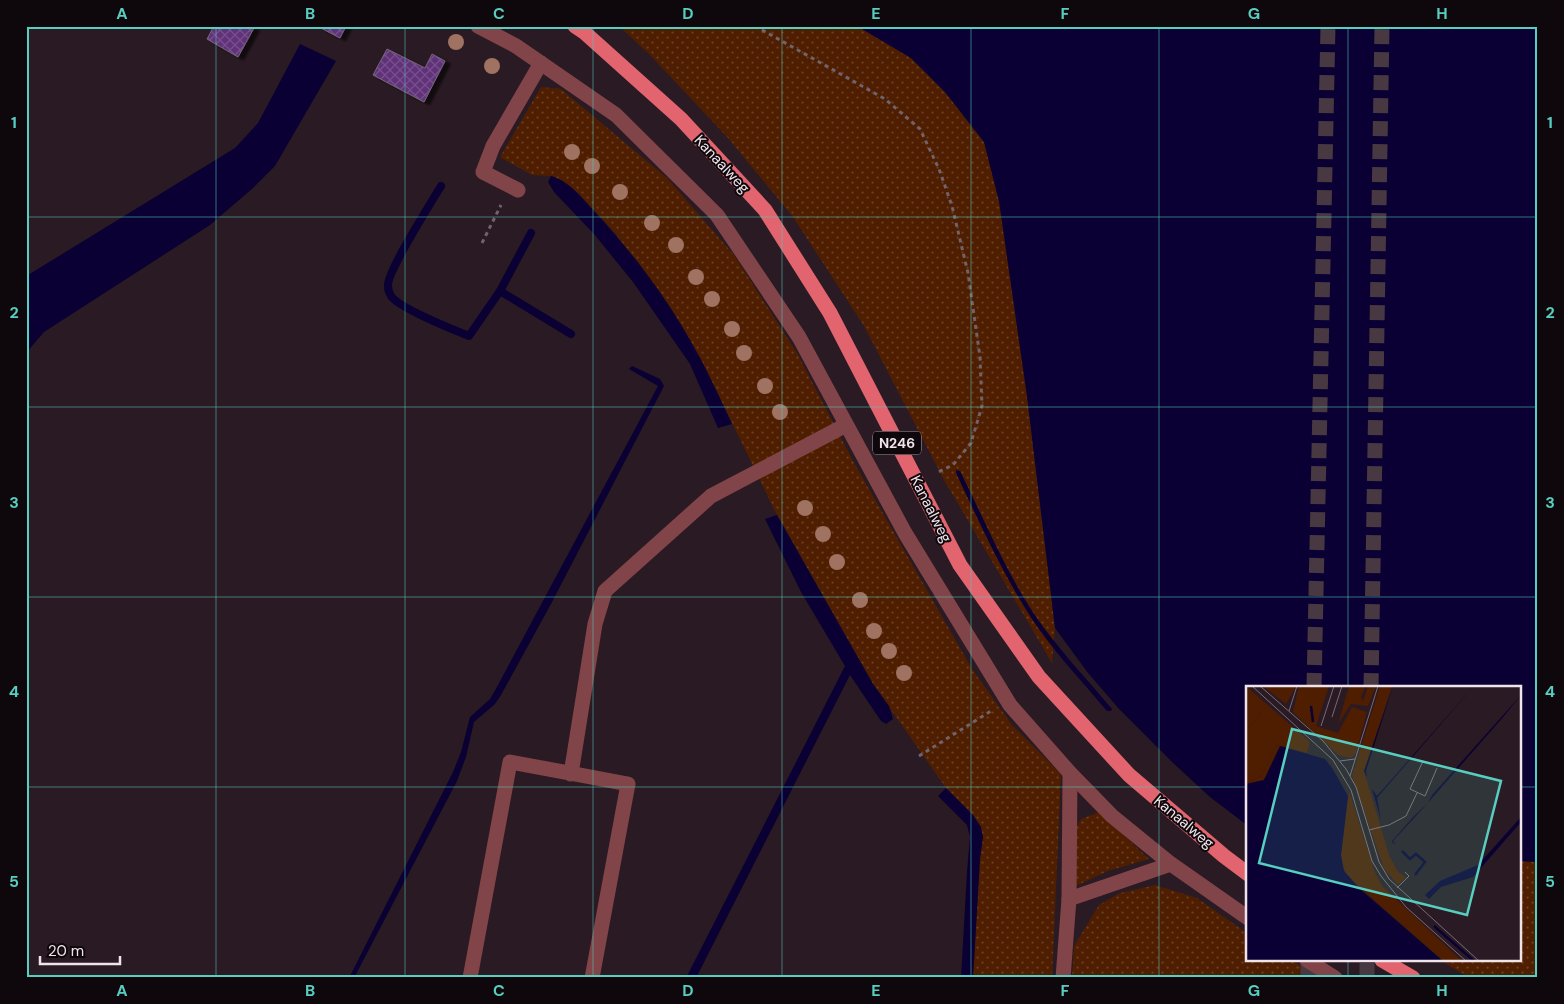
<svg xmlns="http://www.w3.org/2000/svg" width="1564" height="1004" viewBox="0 0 1564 1004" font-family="'DM Sans',sans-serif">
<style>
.grass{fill:url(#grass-dots)}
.water{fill:#0a0033}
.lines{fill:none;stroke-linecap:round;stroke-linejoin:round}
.stream{stroke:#0a0033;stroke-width:8}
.building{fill:url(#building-cross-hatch);stroke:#726778;filter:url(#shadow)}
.highway-tunnel{stroke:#483841;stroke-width:15;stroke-dasharray:15 8;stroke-linecap:butt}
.path{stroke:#71636b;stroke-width:3;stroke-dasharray:4 4;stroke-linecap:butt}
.minor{stroke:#814448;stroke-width:15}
.major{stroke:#e2646f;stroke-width:15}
.tree{fill:#9f7262}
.grid{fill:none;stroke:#58cec0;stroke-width:1;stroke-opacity:0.55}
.labels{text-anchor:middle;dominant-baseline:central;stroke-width:4;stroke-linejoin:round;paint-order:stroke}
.shield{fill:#0e070b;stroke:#aca2a7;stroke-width:1}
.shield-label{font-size:14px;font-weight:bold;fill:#efe4ea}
.street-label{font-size:15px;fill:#efe4ea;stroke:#0e070b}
.inset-river{fill:none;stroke:#0a0033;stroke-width:2.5}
.inset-road{fill:none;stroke:#796b73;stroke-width:1}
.view{fill:#58cec0;fill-opacity:0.15;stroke:#58cec0;stroke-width:2.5}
.inset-edge{fill:none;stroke:#efe4ea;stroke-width:2.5}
.neatline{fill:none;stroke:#58cec0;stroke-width:2}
.grid-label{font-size:16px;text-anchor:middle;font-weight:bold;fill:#58cec0}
</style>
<defs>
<pattern id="grass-dots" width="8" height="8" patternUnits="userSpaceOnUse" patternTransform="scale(1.25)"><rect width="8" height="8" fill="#4f1e00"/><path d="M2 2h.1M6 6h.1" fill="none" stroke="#693f25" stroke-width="1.8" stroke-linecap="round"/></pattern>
<pattern id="building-cross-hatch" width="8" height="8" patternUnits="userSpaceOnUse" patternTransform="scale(1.25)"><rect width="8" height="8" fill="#613179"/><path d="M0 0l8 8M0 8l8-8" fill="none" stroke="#784f8c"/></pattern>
<filter id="shadow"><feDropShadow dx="5.5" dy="3" stdDeviation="1" flood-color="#0009"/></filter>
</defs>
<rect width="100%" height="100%" fill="#2a1a23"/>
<!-- grass -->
<g class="grass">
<path d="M 619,26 L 857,26 L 911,58 L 945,92 L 984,142 L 999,201 L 1027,396 L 1055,628 L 1052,663 L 944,480 L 864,326 L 793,217 L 728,138 L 650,55 Z"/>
<path d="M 541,87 L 561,89 L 667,178 L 734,255 L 797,353 L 853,461 L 972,669 L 1012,725 L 1061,774 L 1052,978 L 973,978 L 980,859 L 983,837 L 973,815 L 946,788 L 873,684 L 777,515 L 716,390 L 616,234 L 578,193 L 563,181 L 551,176 L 532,175 L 500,157 Z"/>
<path d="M 1099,812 L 1149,859 L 1108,871 L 1076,886 L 1076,828 L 1081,819 Z"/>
<path d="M 1520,861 L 1538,862 L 1538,978 L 1470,978 L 1440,960 L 1520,960 Z"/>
<path d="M 1155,885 L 1197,898 L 1248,934 L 1248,960 L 1291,960 L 1320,978 L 1072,978 L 1074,946 L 1099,905 L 1120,893 Z"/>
</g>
<!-- water -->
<g class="water">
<path d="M 857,26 L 1538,26 L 1538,862 L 1520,861 L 1520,688 L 1248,688 L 1248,826 L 1210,797 L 1172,762 L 1120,710 L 1088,673 L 1055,628 L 1027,396 L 999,201 L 984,142 L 945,92 L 911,58 Z"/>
<path d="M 300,44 L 336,61 L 275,166 L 253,188 L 210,225 L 44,332 L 26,353 L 28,275 L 235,148 L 258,123 Z"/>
<path d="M 551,176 C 569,181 582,198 594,211 C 633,253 668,299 695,349 C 709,373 720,399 732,424 L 718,428 L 690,364 L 633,282 L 594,234 L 554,192 L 548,182 Z"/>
<path d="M 632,366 L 660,379 L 664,386 L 551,604 L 501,695 L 495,704 L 474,722 L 466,757 L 457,781 L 354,978 L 349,978 L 453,772 L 461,752 L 470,717 L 490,699 L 498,685 L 658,386 L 629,369 Z"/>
<path d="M 956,470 L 960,471 C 984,519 1005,570 1034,614 C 1057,648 1086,678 1112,709 L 1111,711 L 1107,711 C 1081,680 1052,650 1030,616 C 1001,571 979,521 956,473 Z"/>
<path d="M 777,515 L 873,684 L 889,706 L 893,719 L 886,724 L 881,721 L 850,675 L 696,978 L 686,978 L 845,666 L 801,592 L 765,519 Z"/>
<path d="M 946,788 L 973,815 L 981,827 L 983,837 L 980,859 L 973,978 L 961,978 L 967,872 L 970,837 L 967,825 L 938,796 Z"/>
</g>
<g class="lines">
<!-- stream -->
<g class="stream">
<path d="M 441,186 C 431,203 388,270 388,285 C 388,288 389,293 391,296 C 399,308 454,330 469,336 L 500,291 L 571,334"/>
<path d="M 500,291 L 531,233"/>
</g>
</g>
<!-- building -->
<g class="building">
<path d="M 214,26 L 250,26 L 254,28 L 238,57 L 207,39 Z"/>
<path d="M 317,26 L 346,26 L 340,38 Z"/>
<path d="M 387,49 L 425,68 L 432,54 L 445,61 L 424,102 L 373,75 Z"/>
</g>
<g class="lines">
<!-- highway-tunnel -->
<g class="highway-tunnel">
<path d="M 1314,688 L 1328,26"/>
<path d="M 1371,688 L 1382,26"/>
<path d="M 1308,978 L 1308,960"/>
<path d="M 1367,978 L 1367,960"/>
</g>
<!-- path -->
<g class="path">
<path d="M 755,26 L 885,99 L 920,129 L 939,169 L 952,206 L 968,273 L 980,357 L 982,406 L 971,443 L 953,465 L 936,473"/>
<path d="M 482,243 L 501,205"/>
<path d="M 919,756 L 991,711"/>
</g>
<!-- minor -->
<g class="minor">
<path d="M 478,26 L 516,46 L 616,115 L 717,215 L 799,337 L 905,533 L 1010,705 L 1070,773 L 1112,816 L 1171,864 L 1248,918"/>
<path d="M 518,190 L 483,172 L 493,146 L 541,63"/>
<path d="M 571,774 L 595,624 L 605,591 L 711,496 L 846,425"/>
<path d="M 1069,899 L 1171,864"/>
<path d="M 1307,960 L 1335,978"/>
<path d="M 470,978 L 510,762 L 628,784 L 592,978"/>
<path d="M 1063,978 L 1069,899 L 1070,773"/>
</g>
<!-- major -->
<g class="major">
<path d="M 575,26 L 584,32 L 681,119 L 765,210 L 830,313 L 960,565 L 1039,677 L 1129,775 L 1224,856 L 1248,874"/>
<path d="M 1382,960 L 1413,978"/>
</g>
</g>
<!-- trees -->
<g class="tree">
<circle cx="456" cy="42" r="8"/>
<circle cx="492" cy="66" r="8"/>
<circle cx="572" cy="152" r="8"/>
<circle cx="592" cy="166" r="8"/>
<circle cx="620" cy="192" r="8"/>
<circle cx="652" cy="223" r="8"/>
<circle cx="676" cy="245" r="8"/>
<circle cx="696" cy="277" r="8"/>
<circle cx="712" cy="299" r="8"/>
<circle cx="732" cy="329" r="8"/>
<circle cx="744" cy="353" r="8"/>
<circle cx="765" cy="386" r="8"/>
<circle cx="780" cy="412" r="8"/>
<circle cx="805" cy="508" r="8"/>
<circle cx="823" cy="534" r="8"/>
<circle cx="837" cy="562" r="8"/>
<circle cx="860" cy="600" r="8"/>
<circle cx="874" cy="631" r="8"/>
<circle cx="889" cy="651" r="8"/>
<circle cx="904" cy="673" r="8"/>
</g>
<!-- grid -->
<path class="grid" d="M 216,26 L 216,978M 405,26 L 405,978M 593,26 L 593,978M 782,26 L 782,978M 971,26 L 971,978M 1159,26 L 1159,978M 1348,26 L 1348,688M 26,217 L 1538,217M 26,407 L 1538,407M 26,597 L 1538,597M 26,787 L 1248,787M 1520,787 L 1538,787M 1348,960 L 1348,978"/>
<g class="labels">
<!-- shield labels -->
<rect class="shield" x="873" y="431.5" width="48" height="23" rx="4"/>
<g class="shield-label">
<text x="897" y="443">N246</text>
</g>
<!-- street labels -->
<g class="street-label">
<text transform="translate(722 164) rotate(47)">Kanaalweg</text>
<text transform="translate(931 509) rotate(63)">Kanaalweg</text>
<text transform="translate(1184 822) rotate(40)">Kanaalweg</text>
</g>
</g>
<!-- overview -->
<g transform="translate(1246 686)">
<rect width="275" height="275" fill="#2a1a23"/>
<path d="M 0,0 L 64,56 L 61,67 L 30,59 L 16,89 L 0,98 L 0,43 L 15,29 L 2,13 L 0,28 ZM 17,0 L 50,0 L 40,18 ZM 53,0 L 83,0 L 70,40 L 92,47 L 106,21 L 121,26 L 110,67 L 105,72 L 92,69 L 47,26 ZM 103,0 L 120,0 L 115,11 L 117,15 L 122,0 L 130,0 L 122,20 L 105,18 L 92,38 ZM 134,0 L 146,0 L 118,85 L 143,169 L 152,186 L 160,191 L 152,199 L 138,183 L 106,90 ZM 103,105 L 129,186 L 136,200 L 216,275 L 197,275 L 102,191 L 95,177 L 95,169 Z" fill="#4f1e00"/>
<path d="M 2,12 L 15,29 L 0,43 L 0,28 ZM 30,59 L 34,60 L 18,94 L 0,98 L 16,89 Z" fill="#4f1e00"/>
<path d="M 147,0 L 120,85 L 121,92 L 118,85 ZM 228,0 L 131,112 L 135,134 L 126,103 L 131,110 ZM 275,9 L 258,30 L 187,111 L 182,117 L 147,155 L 150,159 L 146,156 L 146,155 L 168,130 L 182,117 L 186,109 ZM 34,60 L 79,73 L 86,82 L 102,110 L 95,169 L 98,185 L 115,204 L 197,275 L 0,275 L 0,98 L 18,94 ZM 275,131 L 275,136 L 227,191 L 195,201 L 183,213 L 179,209 L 194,195 L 232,179 Z" fill="#0a0033"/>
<path class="inset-river" d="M 65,20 L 67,36M 156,165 L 164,173 L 170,168 L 179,176 L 169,189M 188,240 L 228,275"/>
<path class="inset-road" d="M 6,0 L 87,74 L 105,104 L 126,175 L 135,190 L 160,221 L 220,275M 14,0 L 77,55 L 100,83 L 110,101 L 133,176 L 143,193 L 233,275M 43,25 L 51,0M 86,31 L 96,0M 75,40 L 88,0M 94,75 L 109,73M 177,75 L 164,103 L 179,110 L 191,82M 104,90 L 132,0M 123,144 L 143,139 L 160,130 L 171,107M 151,202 L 163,190 L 159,186"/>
<path class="view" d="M 46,43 L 255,95 L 221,229 L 13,177 Z"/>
<rect width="275" height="275" class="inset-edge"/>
</g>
<!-- border -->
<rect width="1564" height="1004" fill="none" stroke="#0e070b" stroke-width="55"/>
<!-- scale -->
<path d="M40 956v8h80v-8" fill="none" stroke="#efe4ea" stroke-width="2.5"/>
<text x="48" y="956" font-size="15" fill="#efe4ea" stroke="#0e070b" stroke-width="4" paint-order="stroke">20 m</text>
<rect x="28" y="28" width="1508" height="948" class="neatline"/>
<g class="grid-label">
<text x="122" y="19">A</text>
<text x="310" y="19">B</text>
<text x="499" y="19">C</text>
<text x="688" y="19">D</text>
<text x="876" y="19">E</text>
<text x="1065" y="19">F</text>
<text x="1254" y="19">G</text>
<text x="1442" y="19">H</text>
<text x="14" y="128">1</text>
<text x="1550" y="128">1</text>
<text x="14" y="318">2</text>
<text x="1550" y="318">2</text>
<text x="14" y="508">3</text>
<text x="1550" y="508">3</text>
<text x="14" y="697">4</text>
<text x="1550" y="697">4</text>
<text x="14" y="887">5</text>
<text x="1550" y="887">5</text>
<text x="122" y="996">A</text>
<text x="310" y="996">B</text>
<text x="499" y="996">C</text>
<text x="688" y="996">D</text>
<text x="876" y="996">E</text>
<text x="1065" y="996">F</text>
<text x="1254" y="996">G</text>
<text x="1442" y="996">H</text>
</g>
</svg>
